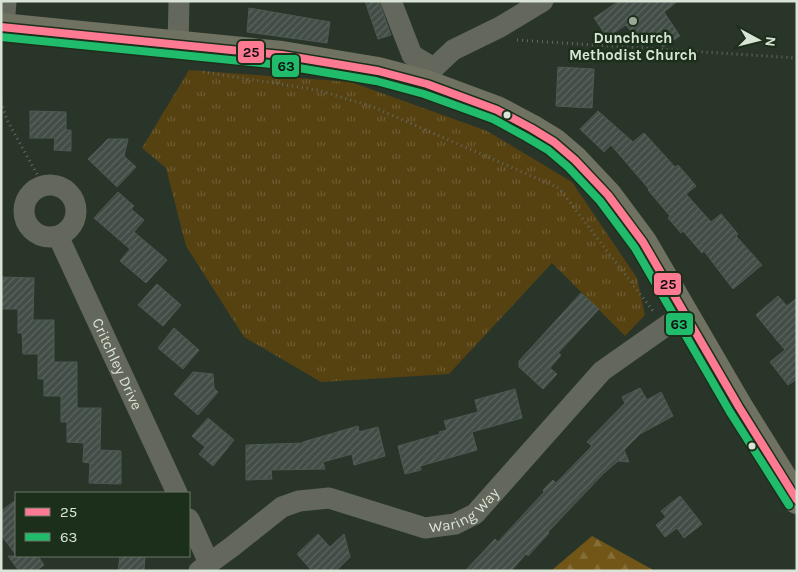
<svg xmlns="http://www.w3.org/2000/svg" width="798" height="572" viewBox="0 0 798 572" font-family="Karla,sans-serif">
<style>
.forest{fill:url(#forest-firs)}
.park{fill:url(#park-tufts)}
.building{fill:url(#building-hatch);stroke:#4d5952}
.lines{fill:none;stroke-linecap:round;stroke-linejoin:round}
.path{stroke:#65695f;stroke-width:3;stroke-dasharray:1 4;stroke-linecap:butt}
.minor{stroke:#64675b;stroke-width:21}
.major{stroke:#6f7161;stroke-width:28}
.bus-1-casing{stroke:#1c2f1b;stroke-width:11}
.bus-2-casing{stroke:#1c2f1b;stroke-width:11}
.bus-1{stroke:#fe7a93;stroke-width:8}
.bus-2{stroke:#20bc6c;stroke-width:8}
.poi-dot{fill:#9ca79a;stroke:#1c2f1b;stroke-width:2}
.bus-dot{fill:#d9e4d7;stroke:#1c2f1b;stroke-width:2}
.labels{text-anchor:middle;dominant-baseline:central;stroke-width:5;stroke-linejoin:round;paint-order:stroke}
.poi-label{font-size:15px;font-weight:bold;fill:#d9e4d7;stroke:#1c2f1b}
.street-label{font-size:15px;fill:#d9e4d7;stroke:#1c2f1b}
.line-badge{stroke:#1c2f1b;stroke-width:2}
.pale-badge-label{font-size:14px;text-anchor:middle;font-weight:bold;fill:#111}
</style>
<defs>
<pattern id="forest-firs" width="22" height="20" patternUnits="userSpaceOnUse" patternTransform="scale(1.25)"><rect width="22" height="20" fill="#715618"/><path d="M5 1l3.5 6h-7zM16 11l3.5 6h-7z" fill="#856e39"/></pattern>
<pattern id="park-tufts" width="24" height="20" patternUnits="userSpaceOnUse" patternTransform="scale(1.25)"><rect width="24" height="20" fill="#564111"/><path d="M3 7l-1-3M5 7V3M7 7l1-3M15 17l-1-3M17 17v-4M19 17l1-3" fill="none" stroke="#6e5c33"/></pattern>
<pattern id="building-hatch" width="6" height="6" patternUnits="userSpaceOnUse" patternTransform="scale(1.25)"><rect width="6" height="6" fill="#414d46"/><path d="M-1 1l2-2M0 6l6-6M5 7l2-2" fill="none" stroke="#5c6660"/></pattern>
</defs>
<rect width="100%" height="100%" fill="#2a352a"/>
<!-- forest -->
<path class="forest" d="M 592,536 L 655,571 L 551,571 Z"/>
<!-- park -->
<path class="park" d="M 189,70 L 351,82 L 487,131 L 572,182 L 637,278 L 645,315 L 625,336 L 552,263 L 449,374 L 321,382 L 244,337 L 186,246 L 166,168 L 142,148 Z"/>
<!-- building -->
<g class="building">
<path d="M 365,1 L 379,1 L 391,35 L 378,39 Z"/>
<path d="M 619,1 L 678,1 L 664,12 L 680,36 L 663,47 L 655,36 L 642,46 L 626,25 L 607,37 L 594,18 Z"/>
<path d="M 249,8 L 330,22 L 327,43 L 247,32 Z"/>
<path d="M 558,67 L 594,69 L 592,108 L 556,106 Z"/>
<path d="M 30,111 L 66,112 L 66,130 L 71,130 L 71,151 L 54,150 L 55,138 L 30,138 Z"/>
<path d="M 598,111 L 633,142 L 644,133 L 675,167 L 678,165 L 696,186 L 686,194 L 711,222 L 721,214 L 738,234 L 736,236 L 762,265 L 733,289 L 704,251 L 702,253 L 683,231 L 681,233 L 668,218 L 670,216 L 648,190 L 649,189 L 611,145 L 604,152 L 580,129 Z"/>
<path d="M 108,139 L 128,139 L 124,156 L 136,167 L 117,187 L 88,159 Z"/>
<path d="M 118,192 L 134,206 L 131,209 L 144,220 L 134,232 L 167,260 L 146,283 L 120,261 L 130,249 L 94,218 Z"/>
<path d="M 1,277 L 34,278 L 33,320 L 54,320 L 54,362 L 77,362 L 77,408 L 101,408 L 100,450 L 121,451 L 121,484 L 89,483 L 90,463 L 83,462 L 84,443 L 67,442 L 67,422 L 61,422 L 61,396 L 44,396 L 44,379 L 38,379 L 38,354 L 23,354 L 22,333 L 18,333 L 18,309 L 1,309 Z"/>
<path d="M 157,284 L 181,305 L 163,326 L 138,305 Z"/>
<path d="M 581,293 L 599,309 L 558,353 L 561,355 L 550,368 L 557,374 L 543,389 L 519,367 L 519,361 Z"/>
<path d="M 778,296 L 787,306 L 797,298 L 797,379 L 788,385 L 770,362 L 785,350 L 756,315 Z"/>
<path d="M 174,328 L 199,350 L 183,369 L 158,348 Z"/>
<path d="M 193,372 L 213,374 L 214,388 L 218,392 L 198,415 L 174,394 Z"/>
<path d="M 640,388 L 647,400 L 661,392 L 673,416 L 640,434 L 624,450 L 629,462 L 618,461 L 604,473 L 548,532 L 549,533 L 528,556 L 526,554 L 511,571 L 465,571 L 495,539 L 498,542 L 544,492 L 543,490 L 553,480 L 556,483 L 592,446 L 587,442 L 625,403 L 622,397 Z"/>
<path d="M 515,389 L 522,418 L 472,432 L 477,450 L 420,466 L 421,470 L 405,474 L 398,446 L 440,434 L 439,432 L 447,430 L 444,421 L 478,412 L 475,400 Z"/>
<path d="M 208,418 L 234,440 L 213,466 L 199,454 L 205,447 L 192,436 Z"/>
<path d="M 358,426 L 359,432 L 378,427 L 385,456 L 354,465 L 352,454 L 323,462 L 325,469 L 271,470 L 272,479 L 246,480 L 246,445 L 304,443 L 303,442 Z"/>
<path d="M 680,496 L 702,524 L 684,538 L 677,528 L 665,537 L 656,525 L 666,517 L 661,511 Z"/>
<path d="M 16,500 L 16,555 L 1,535 L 1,511 Z"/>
<path d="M 318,534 L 330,547 L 344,534 L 350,557 L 336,571 L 312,571 L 297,554 Z"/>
<path d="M 8,556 L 38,556 L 44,565 L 36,571 L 19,571 Z"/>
<path d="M 120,556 L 145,556 L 144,571 L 118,571 Z"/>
</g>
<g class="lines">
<!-- path -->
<g class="path">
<path d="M 517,40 L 797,58"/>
<path d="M 203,72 L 318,90 L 373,107 L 559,188 L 653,311"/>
<path d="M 1,102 L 7,120 L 43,185"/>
</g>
<!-- minor -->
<g class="minor">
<path d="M 391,1 L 412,55 L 434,68"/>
<path d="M 4,27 L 6,1"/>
<path d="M 178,46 L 179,1"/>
<path d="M 427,84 L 434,68 L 453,50 L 500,27 L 543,1"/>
<circle cx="50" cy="211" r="26"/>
<path id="s1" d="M 58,236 L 177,493"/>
<path d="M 189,519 L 209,563"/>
<path id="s2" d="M 199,571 L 233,546 L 282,507 L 299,501 L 329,498 L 425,528 L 455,524 L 475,514 L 602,371 L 683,314"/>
</g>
<!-- major -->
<path class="major" d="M 1,27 L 282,55 L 378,71 L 427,84 L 497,110 L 531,128 L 554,142 L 575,160 L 608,195 L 643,242 L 739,407 L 797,500"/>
<defs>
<path id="bus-1" d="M 1,27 L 282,55 L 378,71 L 427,84 L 497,110 L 531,128 L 554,142 L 575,160 L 608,195 L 643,242 L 739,407 L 797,500"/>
<path id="bus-2" d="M 1,37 L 281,65 L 376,81 L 424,94 L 493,119 L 526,137 L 548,150 L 568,167 L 600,201 L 635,248 L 730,412 L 789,505"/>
</defs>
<!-- bus-1 casing -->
<use href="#bus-1" class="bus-1-casing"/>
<!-- bus-2 casing -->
<use href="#bus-2" class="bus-2-casing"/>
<!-- bus-1 -->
<use href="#bus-1" class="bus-1"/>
<!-- bus-2 -->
<use href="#bus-2" class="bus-2"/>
</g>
<!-- markers -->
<circle class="poi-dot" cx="633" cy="21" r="5"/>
<g class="bus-dot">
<circle cx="507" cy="115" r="4.5"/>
<circle cx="752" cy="446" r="4.5"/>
</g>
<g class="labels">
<!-- poi labels -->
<g class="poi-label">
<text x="633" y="38">Dunchurch<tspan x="633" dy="17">Methodist Church</tspan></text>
</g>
<!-- street labels -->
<g class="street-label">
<text stroke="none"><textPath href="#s1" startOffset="141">Critchley Drive</textPath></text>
<text stroke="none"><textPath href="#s2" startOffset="298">Waring Way</textPath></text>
</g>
</g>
<g class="line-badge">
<rect x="237" y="40" width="28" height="24" rx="5" fill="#fe7a93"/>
<rect x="271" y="54" width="29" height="24" rx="5" fill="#20bc6c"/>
<rect x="653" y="272" width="29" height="24" rx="5" fill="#fe7a93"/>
<rect x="665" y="312" width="29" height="24" rx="5" fill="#20bc6c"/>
</g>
<g class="pale-badge-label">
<text x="251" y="57">25</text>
<text x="286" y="71">63</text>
<text x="668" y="289">25</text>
<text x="679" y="329">63</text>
</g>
<!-- border -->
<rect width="798" height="572" fill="none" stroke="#d9e4d7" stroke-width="5"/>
<!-- legend -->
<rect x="15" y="492" width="175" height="65" fill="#1c2f1b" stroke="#687766"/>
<rect x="25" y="508" width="25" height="8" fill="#fe7a93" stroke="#687766"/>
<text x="60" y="517" font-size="15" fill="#d9e4d7">25</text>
<rect x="25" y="533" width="25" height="8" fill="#20bc6c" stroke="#687766"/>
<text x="60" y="542" font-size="15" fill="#d9e4d7">63</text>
<!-- north arrow -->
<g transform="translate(758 40) rotate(97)" stroke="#1c2f1b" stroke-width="4" paint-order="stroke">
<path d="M0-4L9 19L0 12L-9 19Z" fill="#d9e4d7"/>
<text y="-8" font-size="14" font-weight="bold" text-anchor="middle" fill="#d9e4d7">N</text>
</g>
</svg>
